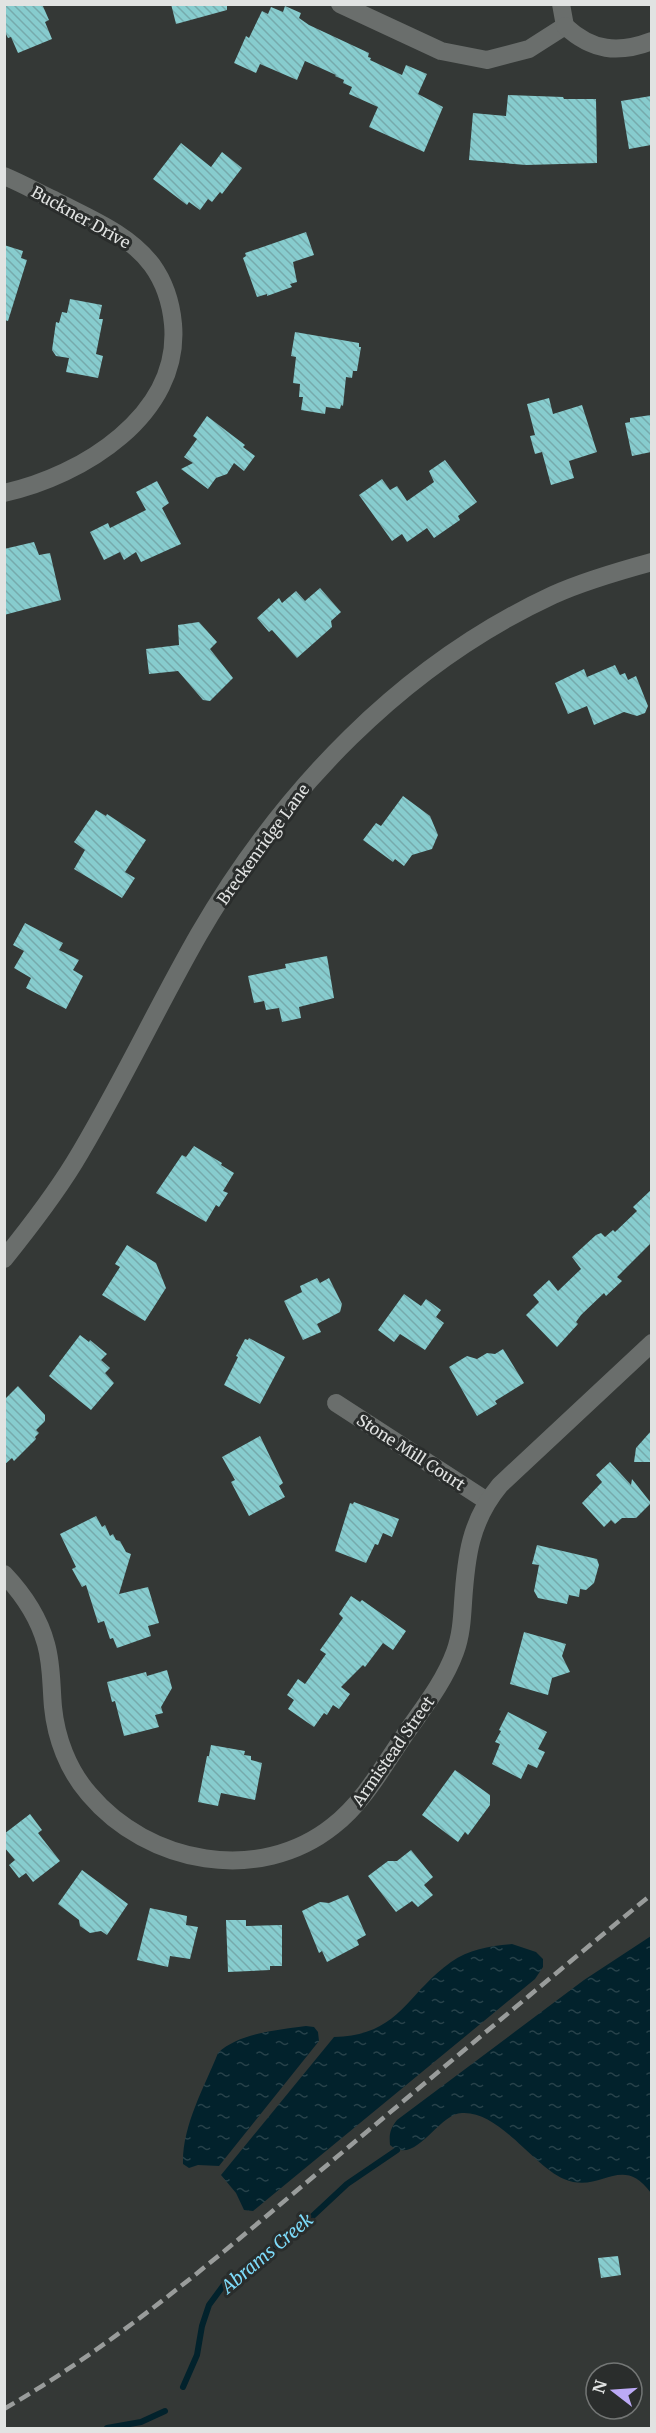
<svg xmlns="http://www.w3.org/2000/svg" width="656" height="2433" viewBox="0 0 656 2433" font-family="Merriweather,serif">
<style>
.water{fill:url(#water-ripples)}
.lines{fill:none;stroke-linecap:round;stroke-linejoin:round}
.stream{stroke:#02222c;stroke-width:6}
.building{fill:url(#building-back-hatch)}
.street{stroke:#6a6e6c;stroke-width:18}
.secondary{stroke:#6a6e6c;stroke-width:18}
.rail{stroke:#999c9b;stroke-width:4.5;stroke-dasharray:12 6;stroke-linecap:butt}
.labels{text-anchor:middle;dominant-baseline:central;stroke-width:6;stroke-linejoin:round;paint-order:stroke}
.street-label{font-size:16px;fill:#e1e3e2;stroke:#2a2d2c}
.water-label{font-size:18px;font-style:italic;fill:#7ddbfa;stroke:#2a2d2c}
</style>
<defs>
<pattern id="water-ripples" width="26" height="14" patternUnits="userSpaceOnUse" patternTransform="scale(1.5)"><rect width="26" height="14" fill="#02222c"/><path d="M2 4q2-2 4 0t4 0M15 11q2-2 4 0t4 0" fill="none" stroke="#27424a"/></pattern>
<pattern id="building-back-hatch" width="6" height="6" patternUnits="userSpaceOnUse" patternTransform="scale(1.5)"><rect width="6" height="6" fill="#87ccce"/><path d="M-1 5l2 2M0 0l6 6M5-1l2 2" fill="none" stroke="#76aaac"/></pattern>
</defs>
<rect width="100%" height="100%" fill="#343836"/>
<!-- water -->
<g class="water">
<path d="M 651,1936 L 651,2193 C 621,2152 601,2195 564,2179 C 533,2166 500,2111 462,2113 C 437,2114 416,2167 390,2145 C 389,2134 390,2129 397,2120 L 584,1980 Z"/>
<path d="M 512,1944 L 536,1952 L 543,1959 L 543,1967 L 535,1979 L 253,2211 L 244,2210 L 236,2193 L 221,2175 L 334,2037 C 400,2035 404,1996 451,1962 C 469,1949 490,1946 512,1944 Z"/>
<path d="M 306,2026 L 314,2027 L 318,2032 L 319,2041 L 219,2166 L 198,2165 L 189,2168 L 183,2164 C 182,2126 204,2088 218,2053 C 239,2033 278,2030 306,2026 Z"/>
</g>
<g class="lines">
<!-- stream -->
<g class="stream">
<path d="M 183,2387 L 197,2355 L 202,2326 L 209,2305 L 223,2286 L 302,2226 L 347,2184 L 397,2150"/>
<path d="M 107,2428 L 141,2422 L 165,2411"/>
</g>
</g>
<!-- building -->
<g class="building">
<path d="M 4,4 L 42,4 L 49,20 L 45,22 L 52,39 L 18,53 L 11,37 L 8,38 L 4,30 Z"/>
<path d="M 171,4 L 227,4 L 227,10 L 176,24 Z"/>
<path d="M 285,6 L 301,13 L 299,18 L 309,25 L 369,53 L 368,57 L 371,58 L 370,60 L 402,75 L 406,65 L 427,74 L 418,94 L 443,107 L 424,152 L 369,127 L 378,107 L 349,94 L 352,87 L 343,83 L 344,80 L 335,76 L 336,75 L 305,61 L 297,80 L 260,64 L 256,73 L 234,63 L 246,36 L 249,38 L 262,11 L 268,14 L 271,7 L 283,12 Z"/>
<path d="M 508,95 L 563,97 L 564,99 L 596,99 L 597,163 L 526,165 L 469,160 L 473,113 L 506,116 Z"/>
<path d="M 651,96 L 651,145 L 629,149 L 621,101 Z"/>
<path d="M 181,143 L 211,167 L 222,152 L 242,168 L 222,194 L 220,192 L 212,202 L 208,199 L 200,210 L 189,202 L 187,205 L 153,179 Z"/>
<path d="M 306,232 L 314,255 L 293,262 L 297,282 L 290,284 L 292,287 L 267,296 L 267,294 L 257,297 L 243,258 L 246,256 L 245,253 Z"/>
<path d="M 4,245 L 23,251 L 21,258 L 27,260 L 8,321 L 4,320 Z"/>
<path d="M 70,299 L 102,305 L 99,319 L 103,319 L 96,354 L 103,356 L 98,378 L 66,372 L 69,358 L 56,356 L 52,350 L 56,322 L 59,323 L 62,312 L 67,313 Z"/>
<path d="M 295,332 L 359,343 L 359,347 L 361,347 L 357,371 L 353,371 L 352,378 L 346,377 L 343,406 L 341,405 L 340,409 L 326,407 L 325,414 L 301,410 L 303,397 L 299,397 L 300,384 L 293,383 L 296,357 L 291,356 Z"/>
<path d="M 549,398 L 553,414 L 582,405 L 597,452 L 569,461 L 574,478 L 551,485 L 542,452 L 535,454 L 530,436 L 535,435 L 527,404 Z"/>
<path d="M 651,415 L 651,452 L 632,456 L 625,423 L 630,422 L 630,418 Z"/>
<path d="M 207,416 L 245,445 L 243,447 L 255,456 L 244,471 L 234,463 L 227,474 L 216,478 L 208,489 L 181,469 L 193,463 L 184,457 L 197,439 L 193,436 Z"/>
<path d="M 445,460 L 477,502 L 458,516 L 460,520 L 434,538 L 427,528 L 407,542 L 402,534 L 392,541 L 359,495 L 382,479 L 390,490 L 397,486 L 407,501 L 434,482 L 429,471 Z"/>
<path d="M 157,481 L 169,503 L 162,508 L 181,544 L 141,562 L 136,552 L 124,560 L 120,552 L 104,560 L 90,532 L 108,523 L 110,528 L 146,510 L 136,492 Z"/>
<path d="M 34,542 L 39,555 L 50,553 L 61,600 L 4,615 L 4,549 Z"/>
<path d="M 320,588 L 341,612 L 331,621 L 332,627 L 297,658 L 272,630 L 269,632 L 257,618 L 279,598 L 282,603 L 296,591 L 305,601 Z"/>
<path d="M 199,622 L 217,642 L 210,649 L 233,678 L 210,701 L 203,700 L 178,671 L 149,674 L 146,649 L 179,645 L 178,625 Z"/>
<path d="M 615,665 L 620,675 L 625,673 L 628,680 L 636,676 L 648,706 L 645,713 L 637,716 L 624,712 L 594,725 L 587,706 L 568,714 L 555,683 L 584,669 L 587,677 Z"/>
<path d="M 403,796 L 430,816 L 438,835 L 432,849 L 412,855 L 404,866 L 395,859 L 393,862 L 363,840 L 376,823 L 381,826 Z"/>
<path d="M 96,810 L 106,816 L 107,814 L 146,840 L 125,872 L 135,878 L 122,898 L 74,869 L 85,850 L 74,842 Z"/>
<path d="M 25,923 L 63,943 L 59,950 L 79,960 L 73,970 L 83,976 L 66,1009 L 26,988 L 31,978 L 14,968 L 24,951 L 13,945 Z"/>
<path d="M 327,956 L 334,998 L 299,1007 L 301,1018 L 282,1022 L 279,1008 L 266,1010 L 264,1001 L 254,1003 L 248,976 L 286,968 L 285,964 Z"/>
<path d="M 194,1146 L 222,1163 L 221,1165 L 234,1173 L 223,1191 L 228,1193 L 219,1207 L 216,1205 L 206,1222 L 156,1193 L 182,1155 L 186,1157 Z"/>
<path d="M 651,1190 L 651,1243 L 617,1277 L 622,1281 L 606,1296 L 604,1293 L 581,1315 L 576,1322 L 578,1324 L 557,1347 L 526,1315 L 539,1302 L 533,1295 L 549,1280 L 558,1291 L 581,1269 L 572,1257 L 596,1235 L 601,1233 L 605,1237 L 613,1230 L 615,1232 L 637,1211 L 633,1207 Z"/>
<path d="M 127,1245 L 156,1263 L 166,1288 L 145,1321 L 102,1295 L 120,1267 L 115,1264 Z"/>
<path d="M 317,1278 L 320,1283 L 329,1278 L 342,1304 L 340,1312 L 317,1324 L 321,1332 L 303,1340 L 284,1301 L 302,1292 L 300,1286 Z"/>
<path d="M 404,1294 L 421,1306 L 426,1299 L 441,1310 L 436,1317 L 444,1323 L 425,1350 L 400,1334 L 394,1342 L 378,1330 Z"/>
<path d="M 80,1335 L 89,1342 L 90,1340 L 107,1354 L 101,1360 L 110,1368 L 105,1373 L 114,1383 L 91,1410 L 49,1376 Z"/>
<path d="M 249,1338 L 285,1357 L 260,1404 L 224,1385 L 238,1357 L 236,1356 L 245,1339 L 248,1340 Z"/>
<path d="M 503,1349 L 524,1383 L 495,1401 L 497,1404 L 477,1416 L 449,1367 L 467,1356 L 477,1359 L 487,1353 L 495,1354 Z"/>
<path d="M 18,1386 L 45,1415 L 45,1421 L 36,1430 L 39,1433 L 35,1437 L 36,1439 L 14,1461 L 12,1458 L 4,1465 L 4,1400 Z"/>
<path d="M 651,1431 L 651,1462 L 634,1462 L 636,1448 Z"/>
<path d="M 260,1436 L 283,1483 L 279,1486 L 285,1497 L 249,1516 L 231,1482 L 235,1480 L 222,1457 Z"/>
<path d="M 610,1462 L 631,1485 L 632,1479 L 651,1503 L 636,1518 L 622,1518 L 615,1524 L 611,1520 L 604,1527 L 582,1503 L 602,1482 L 596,1475 Z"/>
<path d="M 354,1502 L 399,1519 L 392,1537 L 383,1533 L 378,1545 L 375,1544 L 366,1563 L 335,1551 L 350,1503 L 353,1504 Z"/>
<path d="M 96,1516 L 102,1527 L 105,1525 L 110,1536 L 113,1534 L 116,1540 L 120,1541 L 126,1552 L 131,1554 L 119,1594 L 148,1587 L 159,1623 L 148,1626 L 151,1636 L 117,1648 L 113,1638 L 110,1639 L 104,1621 L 98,1623 L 86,1585 L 82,1587 L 72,1569 L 76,1567 L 60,1534 Z"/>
<path d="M 537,1545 L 597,1559 L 599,1565 L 594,1583 L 586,1590 L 580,1589 L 579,1597 L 569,1595 L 567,1604 L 538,1598 L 534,1591 L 539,1565 L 532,1564 Z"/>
<path d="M 351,1596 L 360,1602 L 362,1600 L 406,1631 L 393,1650 L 383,1643 L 365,1667 L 363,1665 L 341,1687 L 350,1694 L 339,1709 L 333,1705 L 327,1715 L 324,1713 L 314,1727 L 288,1709 L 294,1700 L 287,1695 L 298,1679 L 305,1684 L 326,1654 L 320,1650 L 343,1618 L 339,1614 Z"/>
<path d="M 524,1632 L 566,1644 L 562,1656 L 570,1672 L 552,1678 L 548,1695 L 510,1684 Z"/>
<path d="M 167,1670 L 172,1688 L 161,1707 L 163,1713 L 155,1715 L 159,1727 L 124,1736 L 115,1701 L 112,1702 L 107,1682 L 146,1672 L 147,1676 Z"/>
<path d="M 508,1712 L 547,1732 L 538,1749 L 545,1752 L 537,1768 L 528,1764 L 521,1779 L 492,1764 L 500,1744 L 495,1742 L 501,1731 L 499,1730 Z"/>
<path d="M 211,1745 L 245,1751 L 244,1755 L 251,1756 L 251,1760 L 262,1763 L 255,1800 L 221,1793 L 218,1806 L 198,1802 L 207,1756 L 209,1756 Z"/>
<path d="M 455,1770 L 490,1795 L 490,1805 L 468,1835 L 465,1832 L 458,1842 L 422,1815 Z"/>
<path d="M 30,1814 L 42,1830 L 38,1833 L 60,1861 L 33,1882 L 26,1873 L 19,1878 L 9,1865 L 15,1860 L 4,1847 L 4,1834 Z"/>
<path d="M 411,1850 L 433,1877 L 424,1885 L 433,1895 L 418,1907 L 412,1901 L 396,1912 L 368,1876 L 388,1861 L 397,1861 Z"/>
<path d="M 82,1870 L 128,1904 L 107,1935 L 101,1931 L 90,1933 L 80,1926 L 79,1920 L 58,1904 Z"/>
<path d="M 348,1895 L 366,1935 L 357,1940 L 359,1945 L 327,1962 L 322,1951 L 319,1953 L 302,1911 L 320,1902 L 329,1903 Z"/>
<path d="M 150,1908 L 187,1916 L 186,1925 L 198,1927 L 190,1959 L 170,1956 L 168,1967 L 137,1960 Z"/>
<path d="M 226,1920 L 246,1920 L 246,1926 L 282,1925 L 282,1966 L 270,1966 L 270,1970 L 228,1972 Z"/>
<path d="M 618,2256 L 621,2275 L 601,2278 L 598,2258 Z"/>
</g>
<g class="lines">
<!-- street -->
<g class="street">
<path d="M 340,4 L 441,51 L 487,60 L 529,49 L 565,26"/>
<path d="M 561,4 L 565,26"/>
<path d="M 565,26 C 592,51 618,54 652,41"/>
<path d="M 4,176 C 21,183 37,192 54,200 C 88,218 128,233 152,265 C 165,283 171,302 173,324 C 181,415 82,476 4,493"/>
<path d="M 336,1403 L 487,1501"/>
<path d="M 4,1574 C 23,1594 39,1618 46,1644 C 52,1665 51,1685 53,1707 C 56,1738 68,1770 89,1794 C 148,1864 259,1885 333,1826 C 364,1802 384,1765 406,1733 C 424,1707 444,1682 455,1652 C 461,1636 462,1619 463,1603 C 466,1557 470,1521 500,1485 L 652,1343"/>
</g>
<!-- secondary -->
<path class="secondary" d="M 4,1259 C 29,1228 53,1197 74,1163 C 119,1089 156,1009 199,934 C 282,791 402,665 553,595 C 584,581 619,571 652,562"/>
<!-- rail -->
<path class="rail" d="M 4,2409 C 118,2343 219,2256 320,2171 C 430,2079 540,1986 652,1894"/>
</g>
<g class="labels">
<!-- street labels -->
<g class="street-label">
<text transform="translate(81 217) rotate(29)">Buckner Drive</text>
<text transform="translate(263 844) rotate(-54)">Breckenridge Lane</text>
<text transform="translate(411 1452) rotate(33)">Stone Mill Court</text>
<text transform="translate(393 1751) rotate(-55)">Armistead Street</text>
</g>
<!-- water labels -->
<g class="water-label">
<text transform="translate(267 2253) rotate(-40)">Abrams Creek</text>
</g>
</g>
<!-- border -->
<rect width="656" height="2433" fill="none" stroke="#e1e3e2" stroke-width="12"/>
<!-- north arrow -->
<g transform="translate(614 2391) rotate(287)"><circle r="28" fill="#2a2d2c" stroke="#737675" stroke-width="1.5"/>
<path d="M0-4.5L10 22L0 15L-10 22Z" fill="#bcaaf6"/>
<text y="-9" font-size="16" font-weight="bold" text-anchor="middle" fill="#e1e3e2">N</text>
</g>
</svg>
